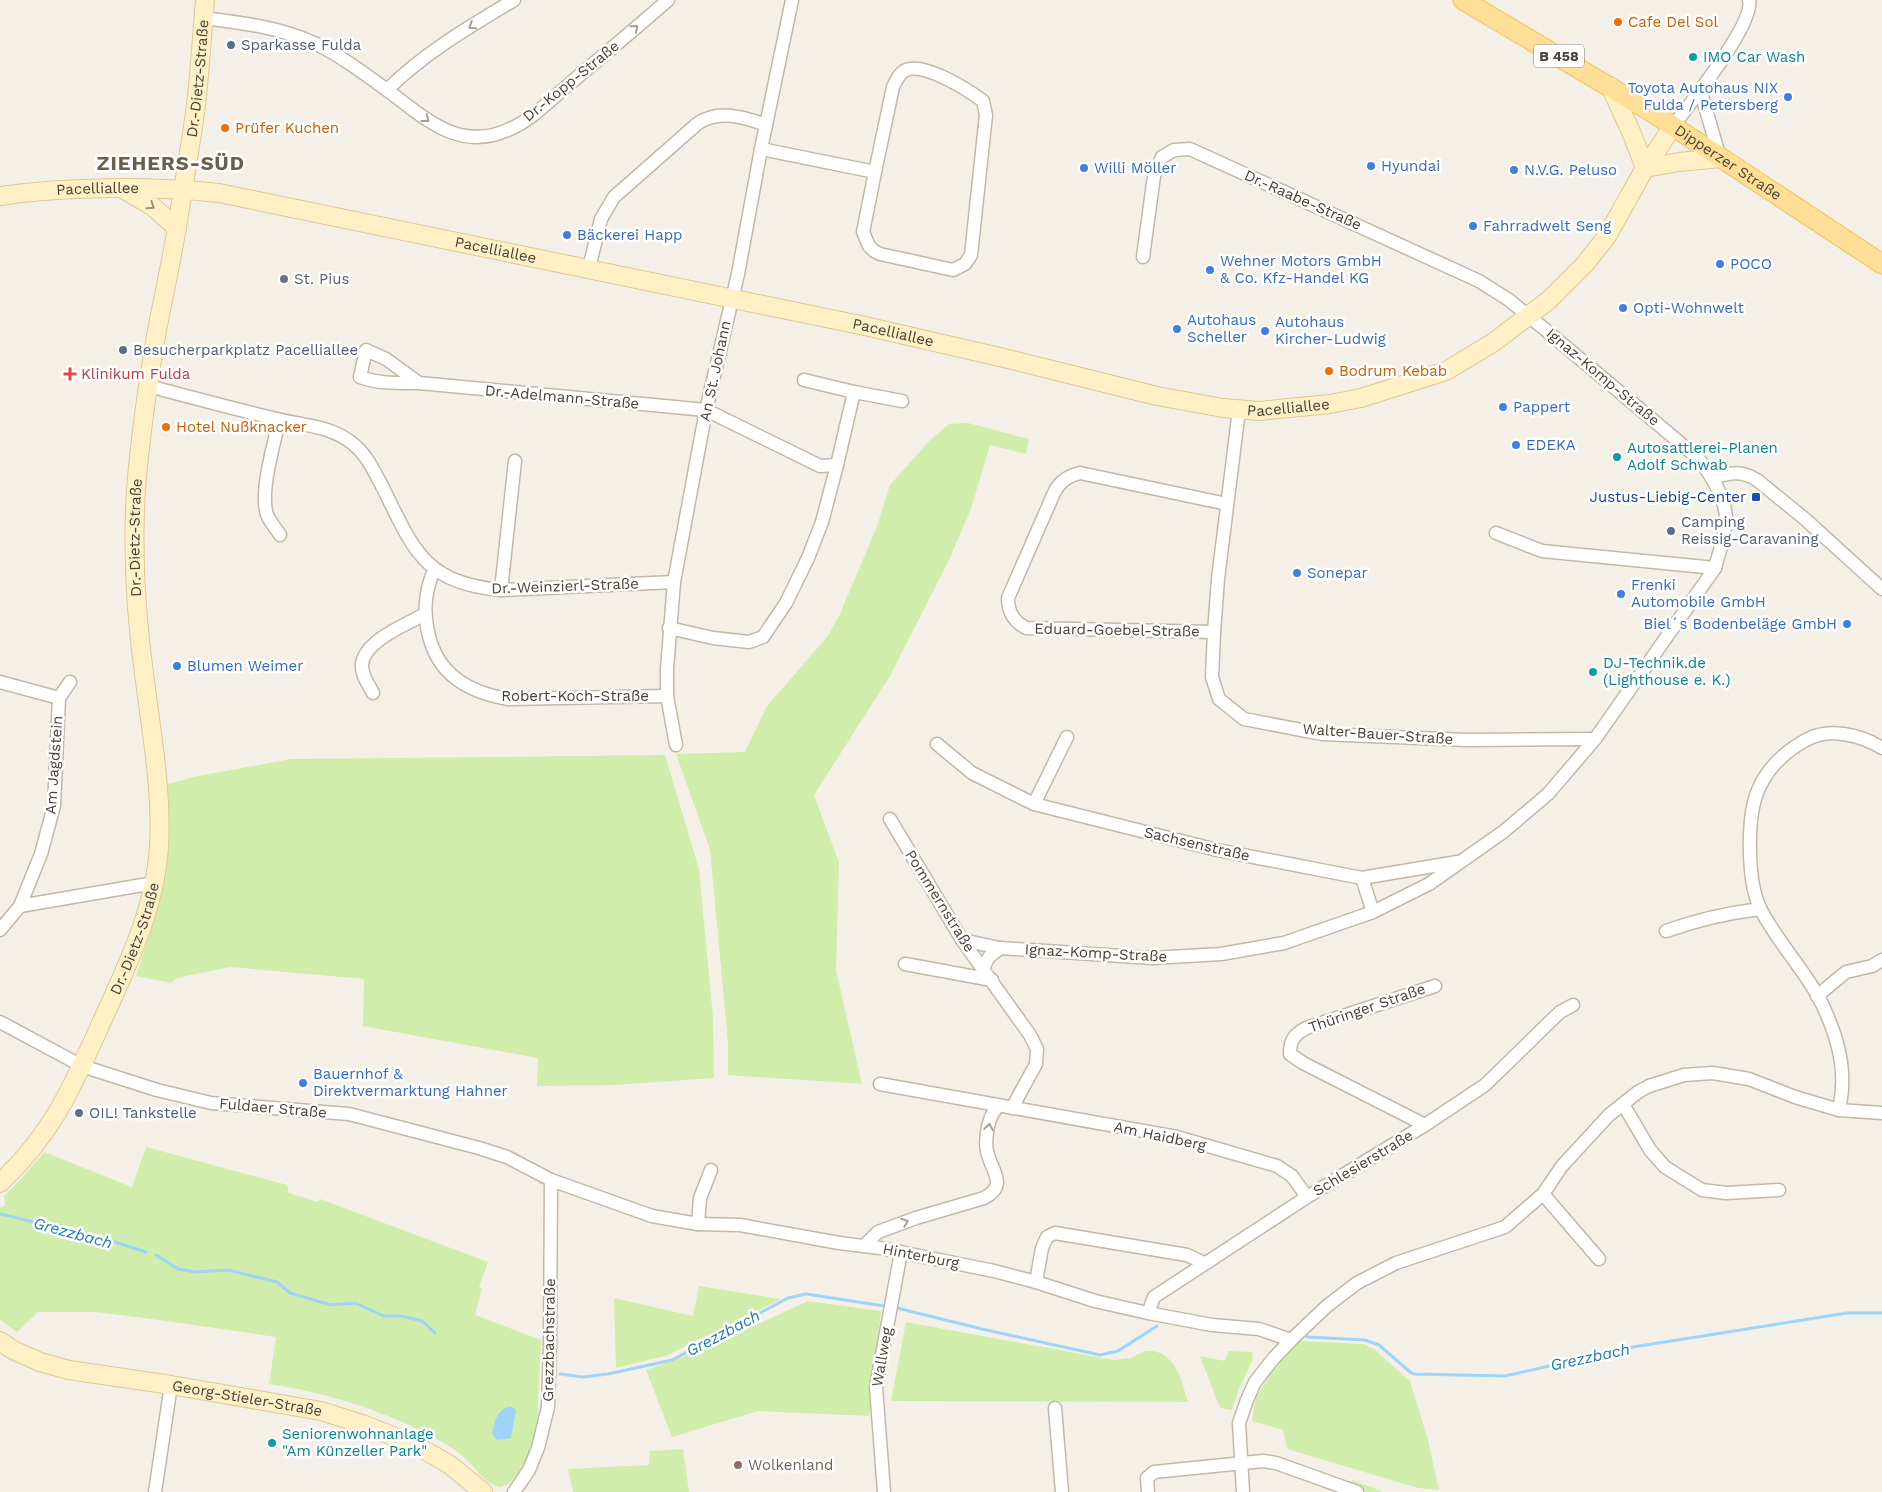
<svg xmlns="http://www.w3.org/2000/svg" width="1882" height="1492" viewBox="0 0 1882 1492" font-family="'Work Sans',sans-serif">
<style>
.green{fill:#d1edab}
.water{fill:#9dd4f8}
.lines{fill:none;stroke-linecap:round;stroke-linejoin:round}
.stream{stroke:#9dd4f8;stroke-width:3}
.street-casing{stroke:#c1b8a8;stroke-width:15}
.secondary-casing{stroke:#ddc894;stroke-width:20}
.primary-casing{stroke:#f0c05a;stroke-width:21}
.street{stroke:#fff;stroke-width:12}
.secondary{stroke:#fff0c6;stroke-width:18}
.primary{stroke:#ffdf95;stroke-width:19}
.oneway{stroke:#a4a09a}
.oneway2{stroke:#9b9076}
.food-dot{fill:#e8710a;stroke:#fff;stroke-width:2}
.service-dot{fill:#5c6f8a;stroke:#fff;stroke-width:2}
.culture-dot{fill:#0f9aa8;stroke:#fff;stroke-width:2}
.shop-dot{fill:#3f7fe0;stroke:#fff;stroke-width:2}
.worship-dot{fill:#6b7280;stroke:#fff;stroke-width:2}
.health-dot{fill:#e0444e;stroke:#fff;stroke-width:2}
.transit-dot{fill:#1a4fb4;stroke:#fff;stroke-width:2}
.education-dot{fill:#8d6e63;stroke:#fff;stroke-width:2}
.labels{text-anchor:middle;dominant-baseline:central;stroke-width:5;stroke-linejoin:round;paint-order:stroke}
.shield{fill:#fff;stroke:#807a72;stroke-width:1}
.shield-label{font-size:14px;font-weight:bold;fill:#494135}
.food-label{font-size:15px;fill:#c56008;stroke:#fff;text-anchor:start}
.service-label{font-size:15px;fill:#4e5e75;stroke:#fff;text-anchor:start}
.culture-label{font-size:15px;fill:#0d838f;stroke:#fff;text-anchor:start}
.street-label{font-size:15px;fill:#494135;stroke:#fff}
.shop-label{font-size:15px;fill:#366cbe;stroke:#fff;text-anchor:start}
.worship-label{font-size:15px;fill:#5b616d;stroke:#fff;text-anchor:start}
.health-label{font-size:15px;fill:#be3a42;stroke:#fff;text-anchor:start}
.transit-label{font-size:15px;fill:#164399;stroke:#fff;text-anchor:end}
.education-label{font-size:15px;fill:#785e54;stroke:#fff;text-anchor:start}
.water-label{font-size:16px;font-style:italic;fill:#217ab7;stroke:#fff}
.district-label{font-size:20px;font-weight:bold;letter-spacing:1px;fill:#6d5e4b;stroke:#fff}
</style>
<rect width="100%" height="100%" fill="#f5f0e7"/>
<!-- green -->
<g class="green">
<path d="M 968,423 L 1029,439 L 1026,454 L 990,445 L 971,509 L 948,562 L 890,676 L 814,795 L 839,862 L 836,970 L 862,1084 L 728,1075 L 728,1042 L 710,850 L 676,754 L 745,752 L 767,706 L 827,637 L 840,614 L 877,526 L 890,485 L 929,441 L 949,424 Z"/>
<path d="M 665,755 L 699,869 L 713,1017 L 714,1078 L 615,1085 L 537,1086 L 538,1058 L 363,1026 L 364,979 L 230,967 L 177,978 L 171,983 L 136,976 C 150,933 165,891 169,846 C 171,826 168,805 168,784 L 198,776 L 291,759 Z"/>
<path d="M 146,1147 L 287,1185 L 289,1193 L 318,1202 L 320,1199 L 488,1262 L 479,1287 L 482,1288 L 475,1315 L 541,1340 L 537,1424 L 534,1443 L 522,1467 L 510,1483 L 501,1487 C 485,1485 477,1469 466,1459 C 458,1452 448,1445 438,1440 C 386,1411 328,1393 269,1384 L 276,1337 L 152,1319 L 95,1312 L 38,1312 L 17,1332 L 0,1320 L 0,1208 L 5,1205 L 4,1196 L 21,1179 L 44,1152 L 132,1187 Z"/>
<path d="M 699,1286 L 781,1299 L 668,1355 L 616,1368 L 614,1298 L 693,1316 Z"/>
<path d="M 808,1301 L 881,1311 L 869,1416 L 758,1411 L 672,1437 L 646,1370 L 704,1349 Z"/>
<path d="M 906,1322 L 1114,1360 C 1119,1359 1125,1359 1130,1358 C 1136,1356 1142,1351 1148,1351 C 1175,1350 1182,1381 1188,1402 L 891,1401 Z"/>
<path d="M 1297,1341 L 1364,1344 L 1374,1349 L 1410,1381 L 1428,1440 L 1439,1490 L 1418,1488 L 1287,1449 L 1283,1430 L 1252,1421 L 1256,1398 L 1267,1379 Z"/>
<path d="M 1229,1351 L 1252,1352 L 1253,1359 L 1239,1389 L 1232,1410 L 1220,1408 L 1200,1356 L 1225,1361 Z"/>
<path d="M 683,1449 L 689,1492 L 573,1492 L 568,1469 L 649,1465 L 650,1451 Z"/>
<path d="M 1352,1480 L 1384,1492 L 1352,1492 Z"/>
</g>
<!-- water -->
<path class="water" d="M 510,1406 L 516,1410 L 511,1438 L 497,1440 L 492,1434 C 496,1420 495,1412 510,1406 Z"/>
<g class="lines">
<!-- stream -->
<g class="stream">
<path d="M 0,1214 L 103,1238 L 146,1252"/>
<path d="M 156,1255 L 178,1269 L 196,1272 L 228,1270 L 277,1282 L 290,1293 L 331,1305 L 355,1303 L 384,1316 L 402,1316 L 422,1321 L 435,1333"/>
<path d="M 897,1308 L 982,1329 L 1100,1355 L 1118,1351 L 1157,1326"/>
<path d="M 1307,1337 L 1365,1340 L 1379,1345 L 1410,1372 L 1414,1374 L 1505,1376 L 1633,1347 L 1847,1313 L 1882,1313"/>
<path d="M 560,1374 L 582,1377 L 608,1374 L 672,1360 L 788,1298 L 806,1294 L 884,1306"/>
</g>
<defs>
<g id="street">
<path d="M 204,18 C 242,23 279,27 314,43 C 340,55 365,74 387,90 C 425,118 459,153 510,129 C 531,120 549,101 567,86 C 601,57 635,29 668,0"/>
<path d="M 1700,89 L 1720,158"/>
<path d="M 387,90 C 424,53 469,27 514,0"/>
<path d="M 1673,126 C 1689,105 1755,23 1749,0"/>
<path d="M 761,149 L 875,172 L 893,87 C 896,81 898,75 904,71 C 922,60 968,90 983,101 L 986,115 L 971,255 L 965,264 L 953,270 L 880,254 L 874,251 L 869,246 L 863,232 L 875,172"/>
<path d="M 589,268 L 601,219 L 614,197 L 697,124 C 718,109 744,117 766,125"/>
<path d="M 804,380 L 854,392 L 837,465"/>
<path d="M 419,383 L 386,359 L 366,350 L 360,377 C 379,384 399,383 419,383 L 706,410 L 820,466 L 837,465 L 822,522 L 808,558 L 786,603 L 763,637 L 749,642 L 713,638 L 669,628"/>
<path d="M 148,386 C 191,397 234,409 277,419 C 303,426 329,425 352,443 C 366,454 373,469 382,486 C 413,548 423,583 501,590 L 674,582"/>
<path d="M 854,392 L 902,401"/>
<path d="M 1239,410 L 1218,579 L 1214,632 L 1212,677 L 1219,699 L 1244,719 L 1322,734 L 1467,740 L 1595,739"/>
<path d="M 279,420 C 274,445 261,487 266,511 C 267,519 276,528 280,535"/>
<path d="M 1712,478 C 1729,473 1741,470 1757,480 L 1805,519 L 1882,589"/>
<path d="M 1496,533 L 1542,551 L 1715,568"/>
<path d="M 435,569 C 417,604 425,657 458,680 C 473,691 490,696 508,699 L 667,696"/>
<path d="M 501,590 L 515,461"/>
<path d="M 1214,632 L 1026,628 C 1013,621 1008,612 1008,598 L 1054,493 C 1060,481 1068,476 1080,473 L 1227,504"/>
<path d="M 0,682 L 59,698"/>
<path d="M 373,693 C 368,684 361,674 362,664 C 365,640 406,625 425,614"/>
<path d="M 937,744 L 972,773 L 1034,804 L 1217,850 L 1362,878 L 1457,862"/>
<path d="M 676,745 L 667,696 L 667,669 L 674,582 L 706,410 L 738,274 L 761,149 L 792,0"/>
<path d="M 1034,804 L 1067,737"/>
<path d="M 890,819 L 962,940 L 1030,1035 L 1037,1049 L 1036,1064 L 1012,1108"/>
<path d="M 1362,878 L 1373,912"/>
<path d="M 20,906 L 154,883"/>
<path d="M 0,930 L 20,906 L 41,854 L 54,806 L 59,698 L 70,682"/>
<path d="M 1666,931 C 1697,920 1727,913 1760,909"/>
<path d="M 962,940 L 1000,948 L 1152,958 L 1221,954 L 1284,943 L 1373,912 L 1429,884 L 1503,832 L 1548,794 L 1595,739 L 1715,568 C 1719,552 1726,534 1726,518 C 1725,496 1711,475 1698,458 L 1547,331 L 1509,300 L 1479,281 L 1190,149 L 1174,150 L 1162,157 L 1154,176 L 1143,257"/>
<path d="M 905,964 L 992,980"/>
<path d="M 983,968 L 989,957 L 1000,948"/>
<path d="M 1817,996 L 1846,972 L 1872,966 L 1882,960"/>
<path d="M 0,1022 L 82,1066 L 157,1090 L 211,1103 L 349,1114 L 479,1148 L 507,1157 L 551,1180 L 652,1216 L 698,1224 L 740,1225 L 839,1243 L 880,1248 L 994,1271 L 1036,1282 L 1095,1301 L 1148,1313 L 1212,1325 L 1259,1329 L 1291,1340"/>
<path d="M 880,1084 L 1177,1137 L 1277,1166 L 1292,1176 L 1307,1197"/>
<path d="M 1623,1104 L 1650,1150 L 1665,1167 L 1702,1190 L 1726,1193 L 1779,1190"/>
<path d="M 1839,1110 C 1840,1102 1842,1095 1842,1087 C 1844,1057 1832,1023 1818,996 C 1801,966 1777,941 1761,910 C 1747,883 1746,816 1759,788 C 1769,766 1786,751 1806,740 C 1829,727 1861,735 1882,748"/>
<path d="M 1425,1125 L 1303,1063 L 1290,1054 C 1290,1040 1294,1035 1306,1028 L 1435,986"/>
<path d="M 1543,1194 L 1599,1259"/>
<path d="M 698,1224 L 700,1198 L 711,1170"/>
<path d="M 864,1246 L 878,1232 L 916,1218 L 984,1198 C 1009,1185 991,1171 987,1151 C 985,1144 987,1127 990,1120 C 991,1115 995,1110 998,1106"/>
<path d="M 1036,1282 L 1042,1248 L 1047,1237 L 1055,1233 L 1187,1255 L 1204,1263"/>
<path d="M 1148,1313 L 1154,1297 L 1307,1197 L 1425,1125 L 1485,1085 L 1560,1012 L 1573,1005"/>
<path d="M 1055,1408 L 1062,1492"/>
<path d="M 155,1492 L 171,1385"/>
<path d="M 514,1492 L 529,1470 L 538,1448 L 548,1407 L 550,1346 L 551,1180"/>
<path d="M 884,1492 L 876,1387 L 901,1252"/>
<path d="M 1148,1492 L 1147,1478 L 1154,1472 L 1263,1461 L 1276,1463 L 1357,1492"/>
<path d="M 1243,1492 L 1239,1423 L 1247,1400 L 1255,1382 L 1273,1359 L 1291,1340 L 1327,1306 L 1357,1283 L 1396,1263 L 1505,1227 L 1543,1194 L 1562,1166 L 1609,1115 L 1638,1092 L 1649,1086 L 1684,1075 L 1713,1073 L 1749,1079 L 1795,1097 L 1839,1110 L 1882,1113"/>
</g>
<g id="secondary">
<path d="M 1610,86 L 1632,134 L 1645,168"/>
<path d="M 1645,168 L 1679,162 L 1720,158"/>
<path d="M 123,189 L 152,206 L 177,228"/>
<path id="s1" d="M 0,196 C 69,186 150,186 219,193 L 865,326 L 1004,358 L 1157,396 L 1223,408 L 1259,411 L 1330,404 L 1361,398 L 1446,371 L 1494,342 L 1549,300 L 1585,264 L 1607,236 L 1645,168 L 1673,126"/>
<path id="s2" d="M 0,1183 C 51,1135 71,1090 99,1028 C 125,970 155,911 159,847 C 162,791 152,736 145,681 C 136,618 132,553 136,490 C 140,436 148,383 157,330 C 164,294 172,258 178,221 C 184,182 191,144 196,105 C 200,70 202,35 205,0"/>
<path id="s3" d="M 0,1341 L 13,1350 L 40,1362 L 69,1370 L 171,1385 L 321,1411 L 362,1424 L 416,1445 L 450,1465 L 483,1492"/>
</g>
<g id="primary">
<path id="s4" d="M 1463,0 L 1650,111 L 1882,264"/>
</g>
</defs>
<!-- street casing -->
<use href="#street" class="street-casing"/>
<!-- secondary casing -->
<use href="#secondary" class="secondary-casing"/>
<!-- primary casing -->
<use href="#primary" class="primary-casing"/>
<!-- street -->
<use href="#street" class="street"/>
<!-- secondary -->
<use href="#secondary" class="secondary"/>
<!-- primary -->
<use href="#primary" class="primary"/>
</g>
<!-- one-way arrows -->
<defs><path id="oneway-chevron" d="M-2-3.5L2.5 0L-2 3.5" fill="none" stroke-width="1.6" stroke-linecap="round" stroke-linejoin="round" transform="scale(1.25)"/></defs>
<g class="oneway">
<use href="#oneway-chevron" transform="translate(472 26) rotate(148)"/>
<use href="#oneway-chevron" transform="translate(635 28) rotate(-40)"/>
<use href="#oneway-chevron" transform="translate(426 119) rotate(37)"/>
<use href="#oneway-chevron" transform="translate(989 1127) rotate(-81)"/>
<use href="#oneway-chevron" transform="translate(905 1222) rotate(-20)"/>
</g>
<use class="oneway2" href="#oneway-chevron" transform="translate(151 206) rotate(35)"/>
<!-- markers -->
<g class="food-dot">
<circle cx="1618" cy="22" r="5"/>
<circle cx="225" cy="128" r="5"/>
<circle cx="1329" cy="371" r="5"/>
<circle cx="166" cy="427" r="5"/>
</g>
<g class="service-dot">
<circle cx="231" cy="45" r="5"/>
<circle cx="123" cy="350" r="5"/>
<circle cx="1671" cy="531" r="5"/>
<circle cx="79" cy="1113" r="5"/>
</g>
<g class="culture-dot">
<circle cx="1693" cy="57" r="5"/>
<circle cx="1617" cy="457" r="5"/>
<circle cx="1593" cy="672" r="5"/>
<circle cx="272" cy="1443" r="5"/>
</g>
<g class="shop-dot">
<circle cx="1788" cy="97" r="5"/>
<circle cx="1371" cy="166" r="5"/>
<circle cx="1084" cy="168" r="5"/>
<circle cx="1514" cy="170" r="5"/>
<circle cx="1473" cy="226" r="5"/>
<circle cx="567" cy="235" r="5"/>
<circle cx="1720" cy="264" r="5"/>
<circle cx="1210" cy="270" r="5"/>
<circle cx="1623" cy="308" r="5"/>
<circle cx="1177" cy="329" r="5"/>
<circle cx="1265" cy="331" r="5"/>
<circle cx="1503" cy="407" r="5"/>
<circle cx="1516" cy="445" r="5"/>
<circle cx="1297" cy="573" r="5"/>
<circle cx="1621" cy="594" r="5"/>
<circle cx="1847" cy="624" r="5"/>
<circle cx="177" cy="666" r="5"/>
<circle cx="303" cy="1083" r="5"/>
</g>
<circle class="worship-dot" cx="284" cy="279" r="5"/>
<path class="health-dot" d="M67.5 366.5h5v5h5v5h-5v5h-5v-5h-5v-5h5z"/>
<rect class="transit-dot" x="1751" y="492" width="10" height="10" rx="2.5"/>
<circle class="education-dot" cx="738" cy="1465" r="5"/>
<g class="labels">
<!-- shield labels -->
<rect class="shield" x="1534" y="44.5" width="50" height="23" rx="4"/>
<g class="shield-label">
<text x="1559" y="56">B 458</text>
</g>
<!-- food labels -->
<g class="food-label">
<text x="1628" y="22">Cafe Del Sol</text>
<text x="235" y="128">Prüfer Kuchen</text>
<text x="1339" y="371">Bodrum Kebab</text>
<text x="176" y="427">Hotel Nußknacker</text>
</g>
<!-- service labels -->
<g class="service-label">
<text x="241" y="45">Sparkasse Fulda</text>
<text x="133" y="350">Besucherparkplatz Pacelliallee</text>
<text x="1681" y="522">Camping<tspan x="1681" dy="17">Reissig-Caravaning</tspan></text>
<text x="89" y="1113">OIL! Tankstelle</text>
</g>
<!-- culture labels -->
<g class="culture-label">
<text x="1703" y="57">IMO Car Wash</text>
<text x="1627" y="448">Autosattlerei-Planen<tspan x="1627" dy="17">Adolf Schwab</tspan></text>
<text x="1603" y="663">DJ-Technik.de<tspan x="1603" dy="17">(Lighthouse e. K.)</tspan></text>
<text x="282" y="1434">Seniorenwohnanlage<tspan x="282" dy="17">"Am Künzeller Park"</tspan></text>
</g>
<!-- street labels -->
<g class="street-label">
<text stroke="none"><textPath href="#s2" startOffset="1152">Dr.-Dietz-Straße</textPath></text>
<text transform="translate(571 81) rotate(-39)">Dr.-Kopp-Straße</text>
<text stroke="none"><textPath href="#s4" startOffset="311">Dipperzer Straße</textPath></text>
<text stroke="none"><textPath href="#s1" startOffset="98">Pacelliallee</textPath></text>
<text transform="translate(1303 200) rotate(24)">Dr.-Raabe-Straße</text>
<text stroke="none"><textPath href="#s1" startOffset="502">Pacelliallee</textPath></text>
<text stroke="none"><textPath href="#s1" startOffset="908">Pacelliallee</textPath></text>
<text transform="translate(715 371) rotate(-78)">An St. Johann</text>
<text transform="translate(1603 377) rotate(40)">Ignaz-Komp-Straße</text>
<text transform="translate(562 397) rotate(5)">Dr.-Adelmann-Straße</text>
<text stroke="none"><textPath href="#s1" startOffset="1312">Pacelliallee</textPath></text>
<text stroke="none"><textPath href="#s2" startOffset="688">Dr.-Dietz-Straße</textPath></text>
<text transform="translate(565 586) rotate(-2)">Dr.-Weinzierl-Straße</text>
<text transform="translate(1117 630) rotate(1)">Eduard-Goebel-Straße</text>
<text x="575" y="696">Robert-Koch-Straße</text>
<text transform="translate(1378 734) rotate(4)">Walter-Bauer-Straße</text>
<text transform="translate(54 765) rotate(-86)">Am Jagdstein</text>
<text transform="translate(1197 844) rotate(13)">Sachsenstraße</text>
<text transform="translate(940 901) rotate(58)">Pommernstraße</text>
<text stroke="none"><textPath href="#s2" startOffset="282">Dr.-Dietz-Straße</textPath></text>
<text transform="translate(1096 953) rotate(3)">Ignaz-Komp-Straße</text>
<text transform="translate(1367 1008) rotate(-19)">Thüringer Straße</text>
<text transform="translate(273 1108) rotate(5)">Fuldaer Straße</text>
<text transform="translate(1160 1136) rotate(12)">Am Haidberg</text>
<text transform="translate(1363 1163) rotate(-31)">Schlesierstraße</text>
<text transform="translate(921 1256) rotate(11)">Hinterburg</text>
<text transform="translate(549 1340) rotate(-89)">Grezzbachstraße</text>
<text transform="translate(882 1357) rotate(-80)">Wallweg</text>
<text stroke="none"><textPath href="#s3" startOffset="256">Georg-Stieler-Straße</textPath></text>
</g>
<!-- shop labels -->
<g class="shop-label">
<text x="1778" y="88" text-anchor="end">Toyota Autohaus NIX<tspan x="1778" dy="17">Fulda / Petersberg</tspan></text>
<text x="1381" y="166">Hyundai</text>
<text x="1094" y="168">Willi Möller</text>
<text x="1524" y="170">N.V.G. Peluso</text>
<text x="1483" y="226">Fahrradwelt Seng</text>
<text x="577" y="235">Bäckerei Happ</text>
<text x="1220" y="261">Wehner Motors GmbH<tspan x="1220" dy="17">&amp; Co. Kfz-Handel KG</tspan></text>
<text x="1730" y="264">POCO</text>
<text x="1633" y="308">Opti-Wohnwelt</text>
<text x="1187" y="320">Autohaus<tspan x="1187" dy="17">Scheller</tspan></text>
<text x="1275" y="322">Autohaus<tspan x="1275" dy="17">Kircher-Ludwig</tspan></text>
<text x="1513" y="407">Pappert</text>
<text x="1526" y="445">EDEKA</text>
<text x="1307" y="573">Sonepar</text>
<text x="1631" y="585">Frenki<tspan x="1631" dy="17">Automobile GmbH</tspan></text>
<text x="1837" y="624" text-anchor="end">Biel´s Bodenbeläge GmbH</text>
<text x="187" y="666">Blumen Weimer</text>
<text x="313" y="1074">Bauernhof &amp;<tspan x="313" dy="17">Direktvermarktung Hahner</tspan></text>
</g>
<!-- worship labels -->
<g class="worship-label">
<text x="294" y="279">St. Pius</text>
</g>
<!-- health labels -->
<g class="health-label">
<text x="81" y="374">Klinikum Fulda</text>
</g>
<!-- transit labels -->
<g class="transit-label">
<text x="1746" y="497">Justus-Liebig-Center</text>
</g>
<!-- education labels -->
<g class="education-label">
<text x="748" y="1465">Wolkenland</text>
</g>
<!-- water labels -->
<g class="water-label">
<text transform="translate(73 1233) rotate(15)">Grezzbach</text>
<text transform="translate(723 1333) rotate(-28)">Grezzbach</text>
<text transform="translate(1590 1357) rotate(-12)">Grezzbach</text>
</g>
<!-- district labels -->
<g class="district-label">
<text x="171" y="163">ZIEHERS-SÜD</text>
</g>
</g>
</svg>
